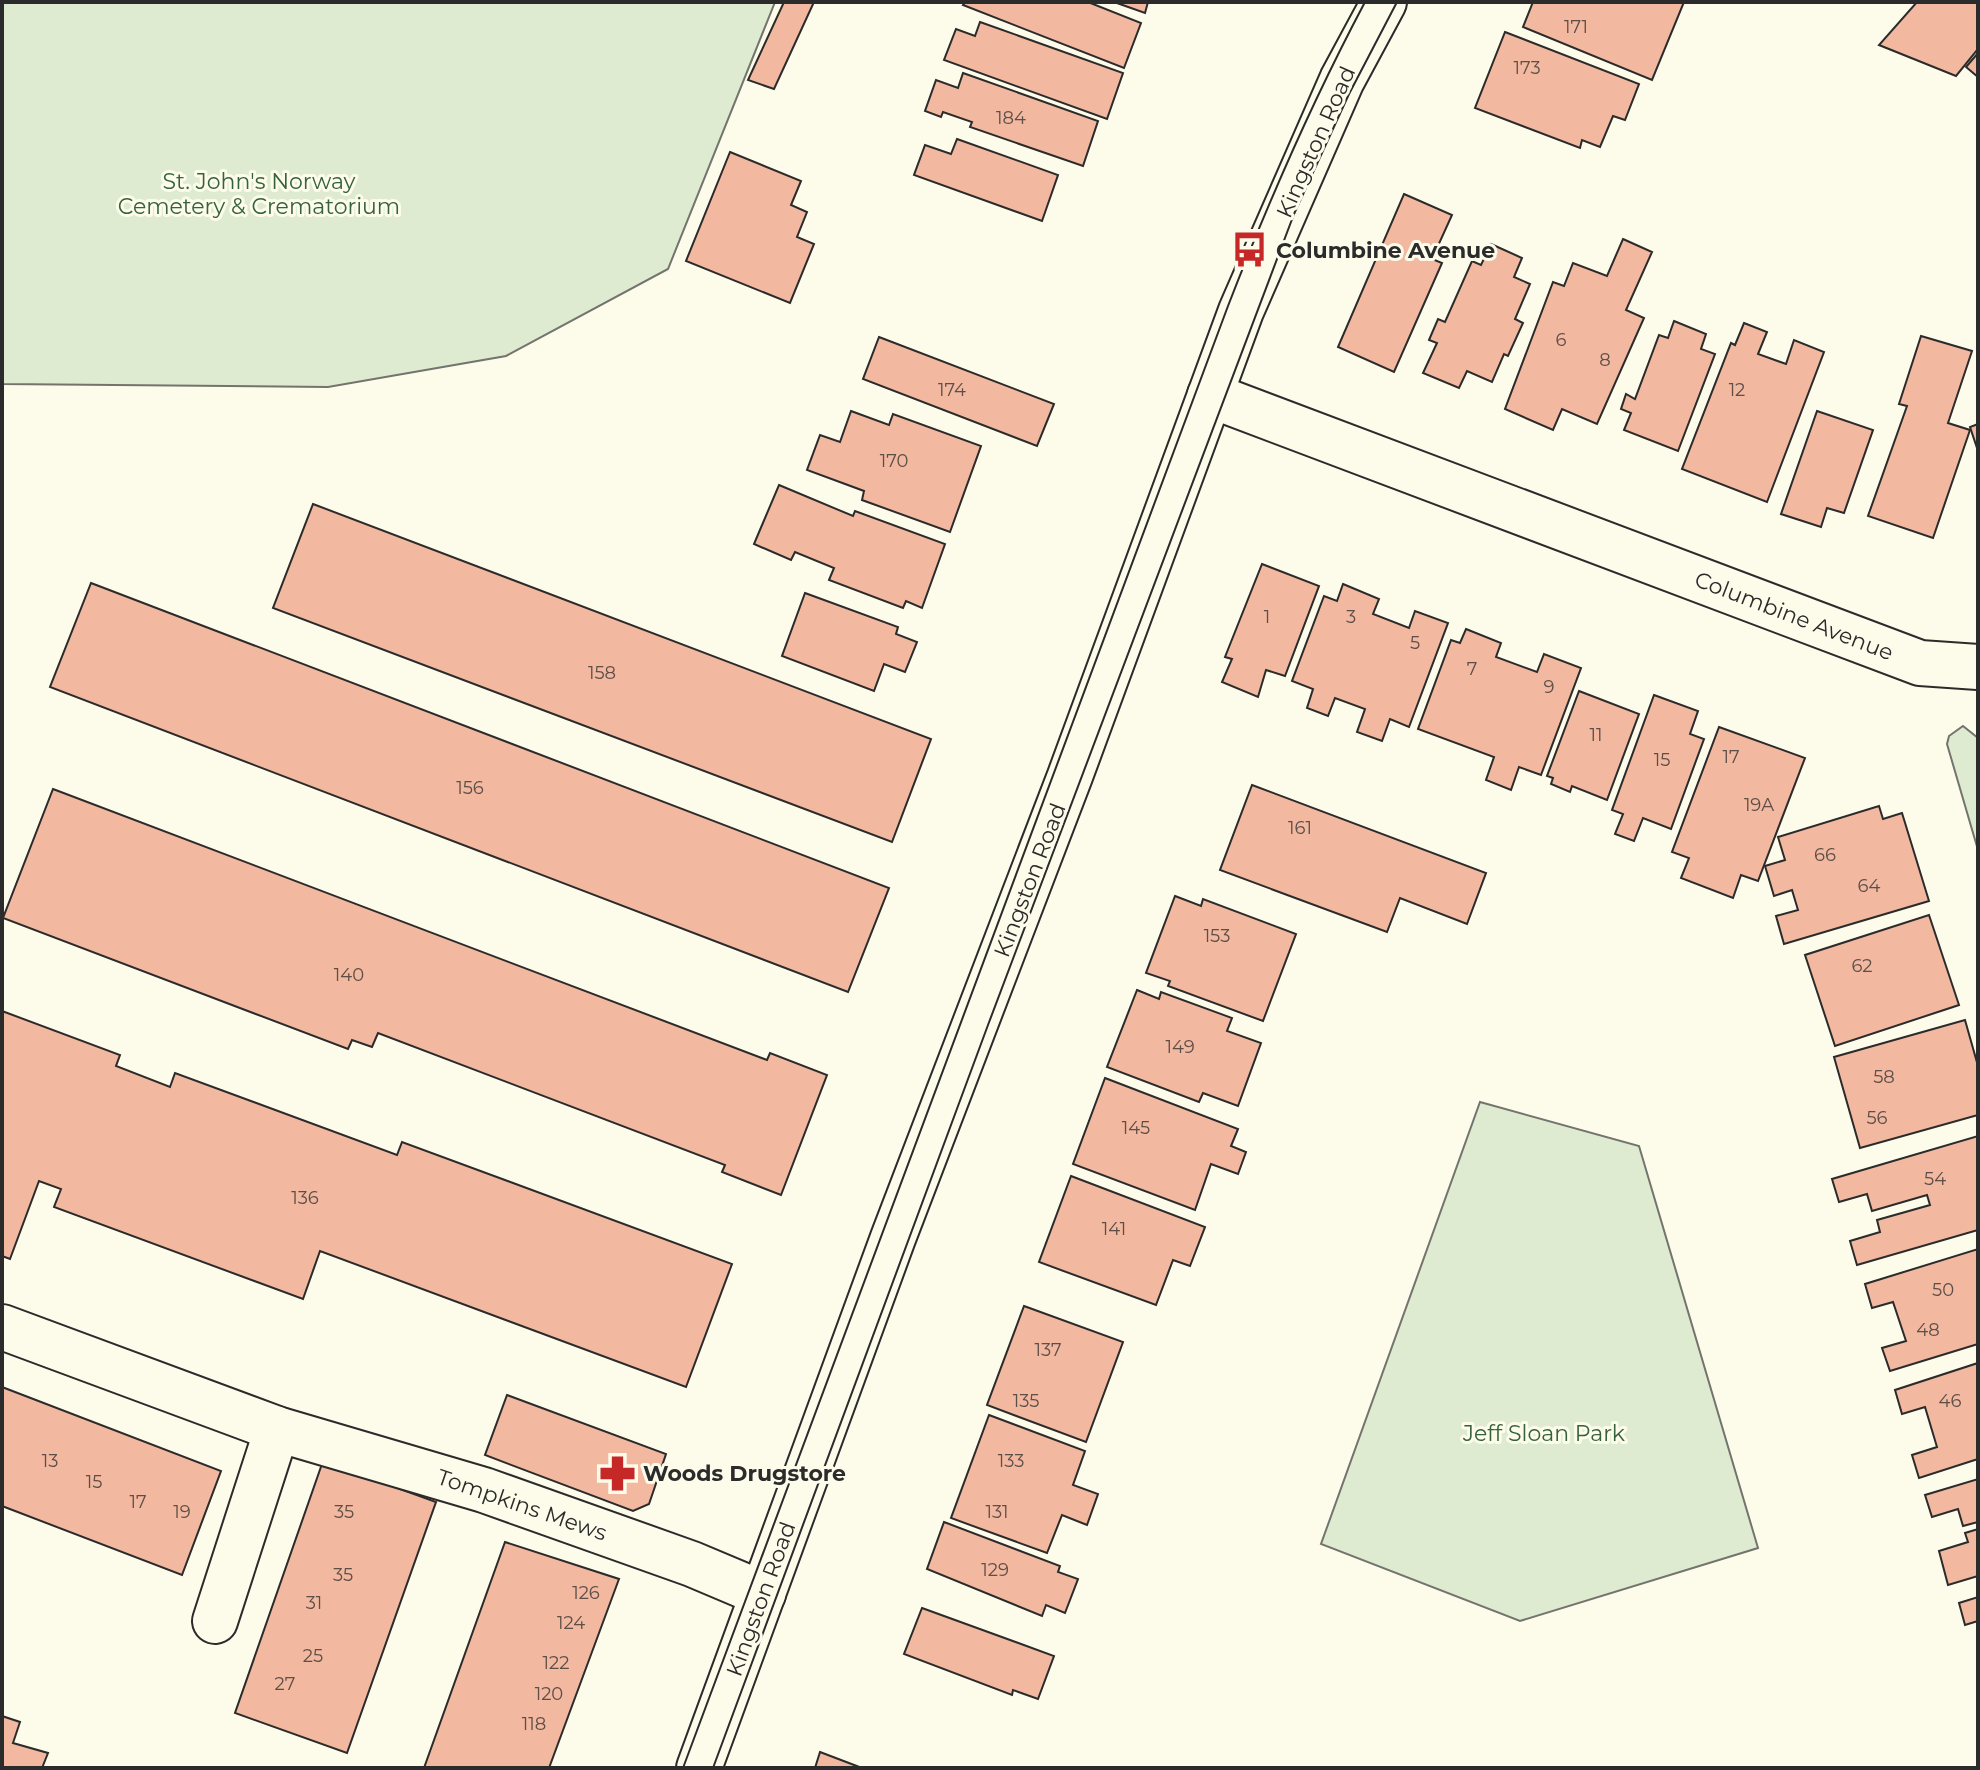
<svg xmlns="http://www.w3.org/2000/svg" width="1980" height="1770" viewBox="0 0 1980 1770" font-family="Montserrat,sans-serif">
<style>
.green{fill:#deebd1;stroke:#74746e;stroke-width:2}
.building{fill:#f2b8a0;stroke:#2b2b2b;stroke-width:2}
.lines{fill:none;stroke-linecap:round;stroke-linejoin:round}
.street-casing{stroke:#2b2b2b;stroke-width:48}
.secondary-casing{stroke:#2b2b2b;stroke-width:48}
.street{stroke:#fdfbea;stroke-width:44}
.secondary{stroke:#fdfbea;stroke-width:44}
.tram{stroke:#2b2b2b;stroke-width:2}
.labels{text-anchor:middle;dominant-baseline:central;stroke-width:6;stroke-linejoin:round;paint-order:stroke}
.number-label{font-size:18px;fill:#5d4e48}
.street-label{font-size:22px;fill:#2b2b2b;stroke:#fdfbea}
.park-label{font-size:22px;fill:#34623c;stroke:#fdfbea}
.poi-label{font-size:22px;font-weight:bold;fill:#2b2b2b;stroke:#fdfbea;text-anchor:start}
</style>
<rect width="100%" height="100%" fill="#fdfbea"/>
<!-- green -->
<g class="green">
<path d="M 2,2 L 775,2 L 668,269 L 506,356 L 328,387 L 2,384 Z"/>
<path d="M 1963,726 L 1978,738 L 1978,850 L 1947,744 L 1949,736 Z"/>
<path d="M 1480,1102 L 1639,1146 L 1758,1548 L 1520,1621 L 1321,1544 Z"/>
</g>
<!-- building -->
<g class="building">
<path d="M 784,2 L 814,2 L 774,89 L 748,80 Z"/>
<path d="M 965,2 L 1088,2 L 1141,23 L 1124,68 L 963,5 Z"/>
<path d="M 1114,2 L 1148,2 L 1145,13 Z"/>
<path d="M 1533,2 L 1684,2 L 1652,80 L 1523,27 Z"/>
<path d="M 1917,2 L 1978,2 L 1978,49 L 1956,76 L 1879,45 Z"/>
<path d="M 980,22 L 1123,73 L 1107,119 L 944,60 L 956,29 L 975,36 Z"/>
<path d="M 1505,32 L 1639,84 L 1625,120 L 1613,116 L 1600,147 L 1582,140 L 1580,148 L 1475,108 Z"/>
<path d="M 1978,53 L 1978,77 L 1966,67 Z"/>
<path d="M 963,73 L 1098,121 L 1083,166 L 970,127 L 972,122 L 943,112 L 941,117 L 925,111 L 936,80 L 958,88 Z"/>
<path d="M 957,139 L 1058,175 L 1042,221 L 914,175 L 925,145 L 951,154 Z"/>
<path d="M 730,152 L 801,181 L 791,205 L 807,212 L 797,237 L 814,244 L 790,303 L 686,261 Z"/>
<path d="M 1404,194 L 1452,215 L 1432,259 L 1442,263 L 1394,372 L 1338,347 Z"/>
<path d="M 1623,239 L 1652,252 L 1626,310 L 1644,318 L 1597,424 L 1562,409 L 1553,430 L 1505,409 L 1553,282 L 1564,286 L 1573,263 L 1607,276 Z"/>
<path d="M 1491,244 L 1522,258 L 1514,277 L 1530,284 L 1515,319 L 1523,323 L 1508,356 L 1504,354 L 1492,382 L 1467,371 L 1459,388 L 1423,373 L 1437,343 L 1429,340 L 1438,319 L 1445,322 L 1472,261 L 1481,265 Z"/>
<path d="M 1674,321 L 1706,334 L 1701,349 L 1715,354 L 1678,451 L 1624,430 L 1631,413 L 1621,409 L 1626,394 L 1635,399 L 1659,335 L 1668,338 Z"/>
<path d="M 1744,323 L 1767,332 L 1758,354 L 1786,364 L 1794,340 L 1824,352 L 1767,502 L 1682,469 L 1731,343 L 1735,345 Z"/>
<path d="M 1921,336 L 1972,351 L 1948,423 L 1970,430 L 1933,538 L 1868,516 L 1907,406 L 1899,404 Z"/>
<path d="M 879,337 L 1054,404 L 1037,446 L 863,379 Z"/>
<path d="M 851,411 L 889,425 L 893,414 L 981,446 L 950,532 L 862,500 L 864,491 L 807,470 L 820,435 L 840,442 Z"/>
<path d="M 1817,411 L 1873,430 L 1844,513 L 1827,508 L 1821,527 L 1781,514 Z"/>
<path d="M 1978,424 L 1978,451 L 1970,427 Z"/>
<path d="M 779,485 L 853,516 L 855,511 L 945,544 L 922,608 L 906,601 L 903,608 L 829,580 L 834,568 L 795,552 L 791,560 L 754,544 Z"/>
<path d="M 313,504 L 931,739 L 892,842 L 273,608 Z"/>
<path d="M 1262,564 L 1319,586 L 1285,676 L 1266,670 L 1258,697 L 1222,682 L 1232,659 L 1225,657 Z"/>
<path d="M 91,583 L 889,888 L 848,992 L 50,687 Z"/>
<path d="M 1343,584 L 1379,599 L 1373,614 L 1409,628 L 1415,611 L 1448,623 L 1409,727 L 1390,719 L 1382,741 L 1357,732 L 1365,709 L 1335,698 L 1328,716 L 1307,708 L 1313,689 L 1292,681 L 1324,596 L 1337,601 Z"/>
<path d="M 805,593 L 898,627 L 896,634 L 917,642 L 905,672 L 884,664 L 874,691 L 782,656 Z"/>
<path d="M 1466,629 L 1501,643 L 1496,657 L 1537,672 L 1544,654 L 1581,668 L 1541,775 L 1519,767 L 1511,790 L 1486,780 L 1494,757 L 1418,729 L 1451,640 L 1460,643 Z"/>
<path d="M 1579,691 L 1639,714 L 1607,800 L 1572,786 L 1570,792 L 1551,784 L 1553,778 L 1547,776 Z"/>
<path d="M 1654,695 L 1698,711 L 1690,734 L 1704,739 L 1671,829 L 1643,818 L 1634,841 L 1615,834 L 1623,814 L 1612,810 Z"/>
<path d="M 1719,727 L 1805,758 L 1758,881 L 1741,875 L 1733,898 L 1681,878 L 1689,858 L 1672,852 Z"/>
<path d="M 1252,785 L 1486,873 L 1467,924 L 1400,898 L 1387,932 L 1220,870 Z"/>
<path d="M 53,789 L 767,1060 L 770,1053 L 827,1075 L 781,1195 L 722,1172 L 725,1165 L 378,1033 L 372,1047 L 352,1040 L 348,1049 L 3,918 Z"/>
<path d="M 1879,806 L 1883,819 L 1902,813 L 1929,901 L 1784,944 L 1776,916 L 1798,910 L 1792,890 L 1774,896 L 1765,866 L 1785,860 L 1778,837 Z"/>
<path d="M 1175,896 L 1201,906 L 1203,899 L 1296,934 L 1263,1021 L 1168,986 L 1170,981 L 1146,973 Z"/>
<path d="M 1929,915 L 1959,1005 L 1835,1046 L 1805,955 Z"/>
<path d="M 1137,990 L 1159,999 L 1161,992 L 1232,1018 L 1227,1031 L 1261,1043 L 1238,1106 L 1203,1093 L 1199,1102 L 1107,1067 Z"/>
<path d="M 2,1011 L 120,1055 L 116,1066 L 170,1087 L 175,1073 L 397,1155 L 402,1142 L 732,1264 L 686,1387 L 320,1251 L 303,1299 L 54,1207 L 61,1189 L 39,1181 L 10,1259 L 2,1256 Z"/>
<path d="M 1965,1020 L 1978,1066 L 1978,1115 L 1860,1148 L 1834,1057 Z"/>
<path d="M 1105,1078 L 1238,1129 L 1231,1146 L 1246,1152 L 1238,1174 L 1211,1164 L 1195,1210 L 1073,1164 Z"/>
<path d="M 1978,1136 L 1978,1230 L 1857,1265 L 1850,1241 L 1880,1232 L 1877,1220 L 1930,1205 L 1927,1195 L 1872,1211 L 1867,1194 L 1839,1202 L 1832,1179 Z"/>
<path d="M 1071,1176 L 1205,1227 L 1190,1266 L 1173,1260 L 1156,1305 L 1039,1262 Z"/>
<path d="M 1978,1249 L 1978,1344 L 1890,1371 L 1882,1348 L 1906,1341 L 1893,1302 L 1872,1308 L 1865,1284 Z"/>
<path d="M 1024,1306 L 1123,1342 L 1086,1442 L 987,1405 Z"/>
<path d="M 1978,1363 L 1978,1459 L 1919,1478 L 1912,1455 L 1937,1447 L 1925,1407 L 1902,1414 L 1895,1390 Z"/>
<path d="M 2,1387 L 221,1471 L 182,1575 L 2,1506 Z"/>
<path d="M 507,1395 L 666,1454 L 649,1504 L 633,1511 L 485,1455 Z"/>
<path d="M 989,1415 L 1085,1451 L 1073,1485 L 1098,1494 L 1087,1525 L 1062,1515 L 1047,1553 L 951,1518 Z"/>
<path d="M 323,1461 L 436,1502 L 347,1753 L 235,1713 Z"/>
<path d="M 1978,1479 L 1978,1522 L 1963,1526 L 1958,1509 L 1932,1517 L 1925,1495 Z"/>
<path d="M 944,1522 L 1060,1566 L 1058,1572 L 1078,1579 L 1065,1613 L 1046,1605 L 1042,1616 L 927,1569 Z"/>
<path d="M 1978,1529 L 1978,1576 L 1948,1585 L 1939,1551 L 1968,1542 L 1965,1533 Z"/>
<path d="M 505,1542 L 619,1579 L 549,1768 L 424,1768 Z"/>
<path d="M 1978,1597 L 1978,1621 L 1965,1625 L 1959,1603 Z"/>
<path d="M 922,1608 L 1054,1656 L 1038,1699 L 1013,1690 L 1012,1695 L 904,1654 Z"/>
<path d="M 2,1716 L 20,1722 L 13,1743 L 48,1753 L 42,1768 L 2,1768 Z"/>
<path d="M 820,1752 L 862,1768 L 815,1768 Z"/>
</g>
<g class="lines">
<defs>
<g id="street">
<path d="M 1210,395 L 1920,663 L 1978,667"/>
<path d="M 2,1327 L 277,1429 L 484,1490 L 692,1564 L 763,1594"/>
<path d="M 215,1621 L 277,1429"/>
</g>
<path id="secondary" d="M 699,1768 L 893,1238 L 1070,776 L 1241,311 L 1342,80 L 1384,2"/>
</defs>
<!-- street casing -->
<use href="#street" class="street-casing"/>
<!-- secondary casing -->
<use href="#secondary" class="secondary-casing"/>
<!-- street -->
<use href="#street" class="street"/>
<!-- secondary -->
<use href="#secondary" class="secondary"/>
<!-- tram -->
<g class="tram">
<path d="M 683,1768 L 1228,306 C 1269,200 1312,102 1365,2"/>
<path d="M 713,1768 L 988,1025 L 1294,214 L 1349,94 L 1397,2"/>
</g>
</g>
<!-- icons -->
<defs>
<symbol id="bus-bare" viewBox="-9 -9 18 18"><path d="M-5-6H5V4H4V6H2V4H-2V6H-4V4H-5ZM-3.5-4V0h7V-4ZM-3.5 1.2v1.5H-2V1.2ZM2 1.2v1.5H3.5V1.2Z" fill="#c62828" stroke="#fdfbea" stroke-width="2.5" paint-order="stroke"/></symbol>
<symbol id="pharmacy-bare" viewBox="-9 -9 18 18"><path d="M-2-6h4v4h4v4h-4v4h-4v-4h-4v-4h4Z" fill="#c62828" stroke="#fdfbea" stroke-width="2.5" paint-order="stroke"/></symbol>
</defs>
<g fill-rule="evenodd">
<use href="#bus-bare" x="1224" y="224" width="51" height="51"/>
<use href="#pharmacy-bare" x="592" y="1448" width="51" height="51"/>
</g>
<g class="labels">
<!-- number labels -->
<g class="number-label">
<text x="1576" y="27">171</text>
<text x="1527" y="68">173</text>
<text x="1011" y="118">184</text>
<text x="1561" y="340">6</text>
<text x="1605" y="360">8</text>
<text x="952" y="390">174</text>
<text x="1737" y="390">12</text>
<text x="894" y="461">170</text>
<text x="1267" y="617">1</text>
<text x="1351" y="617">3</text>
<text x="1415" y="643">5</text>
<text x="1472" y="669">7</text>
<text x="602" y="673">158</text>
<text x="1549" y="687">9</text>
<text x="1596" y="735">11</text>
<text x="1731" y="757">17</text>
<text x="1662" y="760">15</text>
<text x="470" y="788">156</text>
<text x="1759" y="805">19A</text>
<text x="1300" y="828">161</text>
<text x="1825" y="855">66</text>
<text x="1869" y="886">64</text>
<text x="1217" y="936">153</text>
<text x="1862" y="966">62</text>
<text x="349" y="975">140</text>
<text x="1180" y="1047">149</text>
<text x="1884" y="1077">58</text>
<text x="1877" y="1118">56</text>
<text x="1136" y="1128">145</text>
<text x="1935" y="1179">54</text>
<text x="305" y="1198">136</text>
<text x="1114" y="1229">141</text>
<text x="1943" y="1290">50</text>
<text x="1928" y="1330">48</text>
<text x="1048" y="1350">137</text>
<text x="1026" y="1401">135</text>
<text x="1950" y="1401">46</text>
<text x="50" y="1461">13</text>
<text x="1011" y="1461">133</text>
<text x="94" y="1482">15</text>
<text x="138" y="1502">17</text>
<text x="182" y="1512">19</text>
<text x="344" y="1512">35</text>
<text x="997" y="1512">131</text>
<text x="995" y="1570">129</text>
<text x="343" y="1575">35</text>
<text x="586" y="1593">126</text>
<text x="314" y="1603">31</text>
<text x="571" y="1623">124</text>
<text x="313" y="1656">25</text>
<text x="556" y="1663">122</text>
<text x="285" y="1684">27</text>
<text x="549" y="1694">120</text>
<text x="534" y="1724">118</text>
</g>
<!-- street labels -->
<g class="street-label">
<text transform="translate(1316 142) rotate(-66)">Kingston Road</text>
<text transform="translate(1794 616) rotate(21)">Columbine Avenue</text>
<text transform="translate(1030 880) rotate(-69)">Kingston Road</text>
<text transform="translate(522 1505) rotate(19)">Tompkins Mews</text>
<text transform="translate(761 1599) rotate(-70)">Kingston Road</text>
</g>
<!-- park labels -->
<g class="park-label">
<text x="259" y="181">St. John's Norway<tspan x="259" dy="25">Cemetery &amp; Crematorium</tspan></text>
<text x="1544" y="1433">Jeff Sloan Park</text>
</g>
<!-- poi labels -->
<g class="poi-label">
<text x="1276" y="250">Columbine Avenue</text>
<text x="643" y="1473">Woods Drugstore</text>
</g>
</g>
<!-- border -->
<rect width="1980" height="1770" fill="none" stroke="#2b2b2b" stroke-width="8"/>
</svg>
